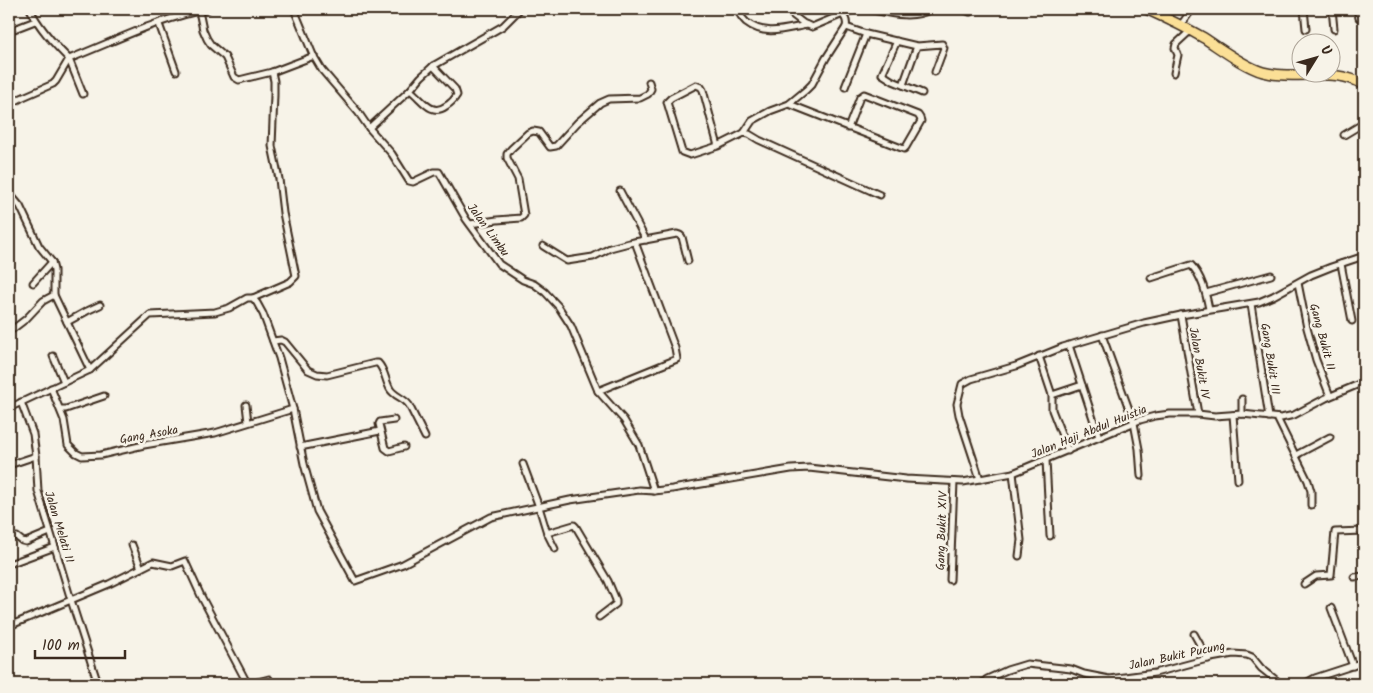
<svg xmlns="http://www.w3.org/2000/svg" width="1373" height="693" viewBox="0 0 1373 693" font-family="Kalam,sans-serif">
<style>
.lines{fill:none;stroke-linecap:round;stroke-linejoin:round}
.minor-casing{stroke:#3b2a1e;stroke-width:9}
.trunk-casing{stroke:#3b2a1e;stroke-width:12}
.minor{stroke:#f7f3e8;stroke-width:5}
.trunk{stroke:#fbdf96;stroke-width:9}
.labels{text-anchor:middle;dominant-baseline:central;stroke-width:5;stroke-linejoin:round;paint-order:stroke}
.street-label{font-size:12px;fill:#3b2a1e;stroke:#f7f3e8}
</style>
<rect width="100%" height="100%" fill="#f7f3e8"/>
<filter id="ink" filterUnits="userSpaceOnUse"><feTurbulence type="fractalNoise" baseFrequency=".02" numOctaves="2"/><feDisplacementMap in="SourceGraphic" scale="10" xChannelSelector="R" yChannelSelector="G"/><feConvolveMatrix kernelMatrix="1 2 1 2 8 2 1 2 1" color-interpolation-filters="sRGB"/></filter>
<g filter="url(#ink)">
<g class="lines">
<defs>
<g id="minor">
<path d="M 30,9 C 39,28 54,44 69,59 C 115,41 160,18 208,9"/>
<path d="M 294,9 L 313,55 L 322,70 L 358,112 L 369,128 L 392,154 L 409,181 L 413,182 L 434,172 L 439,172 L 466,219 L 499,264 L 523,280 L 534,284 L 545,292 L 558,306 L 571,326 L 598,391 L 624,420 L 639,445 L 654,491"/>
<path d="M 738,9 C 739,14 742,18 746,22 C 765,37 785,29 807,25"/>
<path d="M 785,9 L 803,23 L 812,27 L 850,11 L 862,9"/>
<path d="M 837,9 C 843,15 848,19 846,27 L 826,58 L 812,84 L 806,90 L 789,104 L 770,111 L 752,121 L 744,133 L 749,134 L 759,140 L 880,195"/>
<path d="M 868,9 C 888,13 913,20 931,9"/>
<path d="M 963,9 L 970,12"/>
<path d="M 1304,9 L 1306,29"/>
<path d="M 1332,9 L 1334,29"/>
<path d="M 1357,9 L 1359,18"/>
<path d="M 199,11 L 203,30 L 207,39 L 211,45 L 225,57 L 234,77 L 239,80 L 272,72 L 314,56"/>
<path d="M 159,24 L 176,71"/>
<path d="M 1181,25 L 1192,9"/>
<path d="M 846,27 L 866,34 L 917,46 L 942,44 L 944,48 L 935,72"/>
<path d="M 9,31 L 35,21"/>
<path d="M 897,41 L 882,74 L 893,81 L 922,93"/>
<path d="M 69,59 L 83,94"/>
<path d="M 1174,73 L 1178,55 L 1175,48 L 1176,44 L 1190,31"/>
<path d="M 903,85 L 917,46"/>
<path d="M 845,87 L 866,34"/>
<path d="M 410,90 L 421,77 L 433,66 L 503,26 L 520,9"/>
<path d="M 789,104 L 904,149 L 906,147 L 921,121 L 920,118 L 918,115 L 864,94 L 860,97 L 848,128"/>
<path d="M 9,105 L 21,98 L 53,84 L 56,81 L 69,59"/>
<path d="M 369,128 L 410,90 C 422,99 431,117 446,106 C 451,103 454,100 457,95 L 455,89 L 433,66"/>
<path d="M 1344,135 L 1364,123"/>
<path d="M 718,146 L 703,90 L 701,87 L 696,85 L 671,98 L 667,102 L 682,152 L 690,155 L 718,146 L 744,133"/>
<path d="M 620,191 L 646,240"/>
<path d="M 9,193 L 20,206 L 39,246 L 52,262 L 54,270 L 54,295 L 90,370"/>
<path d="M 470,224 L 497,220 L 521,218 L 524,215 L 518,179 L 507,158 L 507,154 L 511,149 L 528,133 L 533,131 L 539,132 L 550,147 L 556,146 L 577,123 L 600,103 L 609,99 L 640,98 L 648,94 L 651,89 L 649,82"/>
<path d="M 543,246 L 567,261 L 593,257 L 610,248 L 629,243 L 677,234 L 680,235 L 682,237 L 688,261"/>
<path d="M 1341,264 L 1352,321"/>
<path d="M 1151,278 L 1191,265 C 1202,276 1206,294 1209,309"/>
<path d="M 33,283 L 52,262"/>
<path d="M 1298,283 L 1307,328 L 1316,360 L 1330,396"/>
<path d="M 1206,293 L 1271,275"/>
<path d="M 253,298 L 290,282 L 296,276 L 283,213 L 279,179 L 272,146 L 274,95 L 274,81 L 272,72"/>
<path d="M 1251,304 L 1269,417"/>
<path d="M 1181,315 L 1198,414"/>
<path d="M 67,322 L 87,311 L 100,305"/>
<path d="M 9,332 L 26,319 L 43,301 L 54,295"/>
<path d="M 1102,335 L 1134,423 L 1139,449 L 1141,476"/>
<path d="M 273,341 L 281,340 L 285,342 L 308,370 L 317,374 L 327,375 L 375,363 L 378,363 C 385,370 385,380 390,389 C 394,396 404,398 409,405 L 425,437"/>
<path d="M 1069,345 L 1099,437"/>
<path d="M 53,356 L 64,382"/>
<path d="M 1039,356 L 1052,395 L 1052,410 L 1068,451"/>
<path d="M 51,388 L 64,420 L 68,445 L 76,453 L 82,456 L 101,455 L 144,445 L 215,433 L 293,409"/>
<path d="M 598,391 L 677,359 L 675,348 L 635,242"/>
<path d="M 1052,395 L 1082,385"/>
<path d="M 1242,399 L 1242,414"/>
<path d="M 21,402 L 33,434 L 36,456 L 38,491 L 71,600 L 98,684"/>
<path d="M 246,405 L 248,422"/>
<path d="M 9,408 L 90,370 L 150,315 L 215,312 L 229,308 L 247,298 L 253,298 L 257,303 L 263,314 L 279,358 L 293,409 L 304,464 L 317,511 L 355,581 L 403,564 L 491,517 L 570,500 L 639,490 L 654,491 L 672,489 L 791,469 L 809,468 L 906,479 L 963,482 L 1013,473 L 1140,420 L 1155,416 L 1170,414 L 1198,414 L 1215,416 L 1242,414 L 1281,418 L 1294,415 L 1326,398 L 1364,382"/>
<path d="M 61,409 L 66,409 L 104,396"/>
<path d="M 1233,415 L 1238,480"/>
<path d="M 1277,418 L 1308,481 L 1311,491 L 1311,505"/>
<path d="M 394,420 L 380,422 L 379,424 L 385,448 L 389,451 L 404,447"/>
<path d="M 300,447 L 380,431"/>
<path d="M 1296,455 L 1330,437"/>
<path d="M 1046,460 L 1050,536"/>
<path d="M 523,464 L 539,507 L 547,533 L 574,525 L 576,527 L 608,581 L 616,600 L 616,604 L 599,617"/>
<path d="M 9,465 L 36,456"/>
<path d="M 1013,473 L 1021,540 L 1019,556"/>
<path d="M 980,479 L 959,415 L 957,404 L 962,384 L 971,379 L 1016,366 L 1063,347 L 1144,323 L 1181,315 L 1259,302 L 1273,296 L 1311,275 L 1331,267 L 1364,256"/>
<path d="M 547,533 L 555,549"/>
<path d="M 17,537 L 22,541 L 26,542 L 50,532"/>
<path d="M 132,545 L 141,568"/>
<path d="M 9,564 L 55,547"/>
<path d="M 1354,577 L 1364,576"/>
<path d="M 950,580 L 954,482"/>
<path d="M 1304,584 L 1316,576 L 1331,575 L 1335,532 L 1364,531"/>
<path d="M 1331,608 L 1353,666"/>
<path d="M 9,626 L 109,584 L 153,562 L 172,566 L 185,561 L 201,596 L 246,681 L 250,684 L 269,679"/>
<path d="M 1194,634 L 1208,659"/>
<path d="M 982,684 L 987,679 L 1007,670 L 1027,664 L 1071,669 L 1084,674 L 1109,679 L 1155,673 L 1211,658 L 1233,654 L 1247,655 L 1252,657 L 1261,668 L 1281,684"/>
<path d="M 1304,684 L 1315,678 L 1364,662"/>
</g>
<path id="trunk" d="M 1146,9 C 1166,18 1185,27 1204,38 C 1221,49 1245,67 1263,72 C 1296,81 1335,66 1364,85"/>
</defs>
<!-- minor casing -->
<use href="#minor" class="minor-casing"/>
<!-- trunk casing -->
<use href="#trunk" class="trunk-casing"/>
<!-- minor -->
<use href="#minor" class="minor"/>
<!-- trunk -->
<use href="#trunk" class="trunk"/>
</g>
</g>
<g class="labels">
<!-- street labels -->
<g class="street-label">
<text transform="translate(488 230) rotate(54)">Jalan Limbu</text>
<text transform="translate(1322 337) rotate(75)">Gang Bukit II</text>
<text transform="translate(1270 359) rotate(81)">Gang Bukit III</text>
<text transform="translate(1199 363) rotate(80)">Jalan Bukit IV</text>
<text transform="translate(1089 432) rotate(-22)">Jalan Haji Abdul Huistia</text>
<text transform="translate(149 435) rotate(-10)">Gang Asoka</text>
<text transform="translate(59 527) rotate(73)">Jalan Melati II</text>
<text transform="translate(942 531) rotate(-88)">Gang Bukit XIV</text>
<text transform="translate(1177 656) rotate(-12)">Jalan Bukit Pucung</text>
</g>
</g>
<!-- margin -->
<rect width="1373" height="693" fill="none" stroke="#f7f3e8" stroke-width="30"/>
<rect x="15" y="15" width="1343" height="663" fill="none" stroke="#3b2a1e" stroke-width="2" filter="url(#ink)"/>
<!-- north arrow -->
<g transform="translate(1316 58) rotate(53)"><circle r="24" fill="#f7f3e8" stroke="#aca397"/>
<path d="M0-4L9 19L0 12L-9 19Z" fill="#3b2a1e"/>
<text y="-8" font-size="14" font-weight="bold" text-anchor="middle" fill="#3b2a1e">U</text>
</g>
<!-- scale -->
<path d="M35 650v8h90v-8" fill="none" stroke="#3b2a1e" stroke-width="2.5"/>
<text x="42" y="650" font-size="15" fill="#3b2a1e" stroke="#f7f3e8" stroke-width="4" paint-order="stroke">100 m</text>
</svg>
